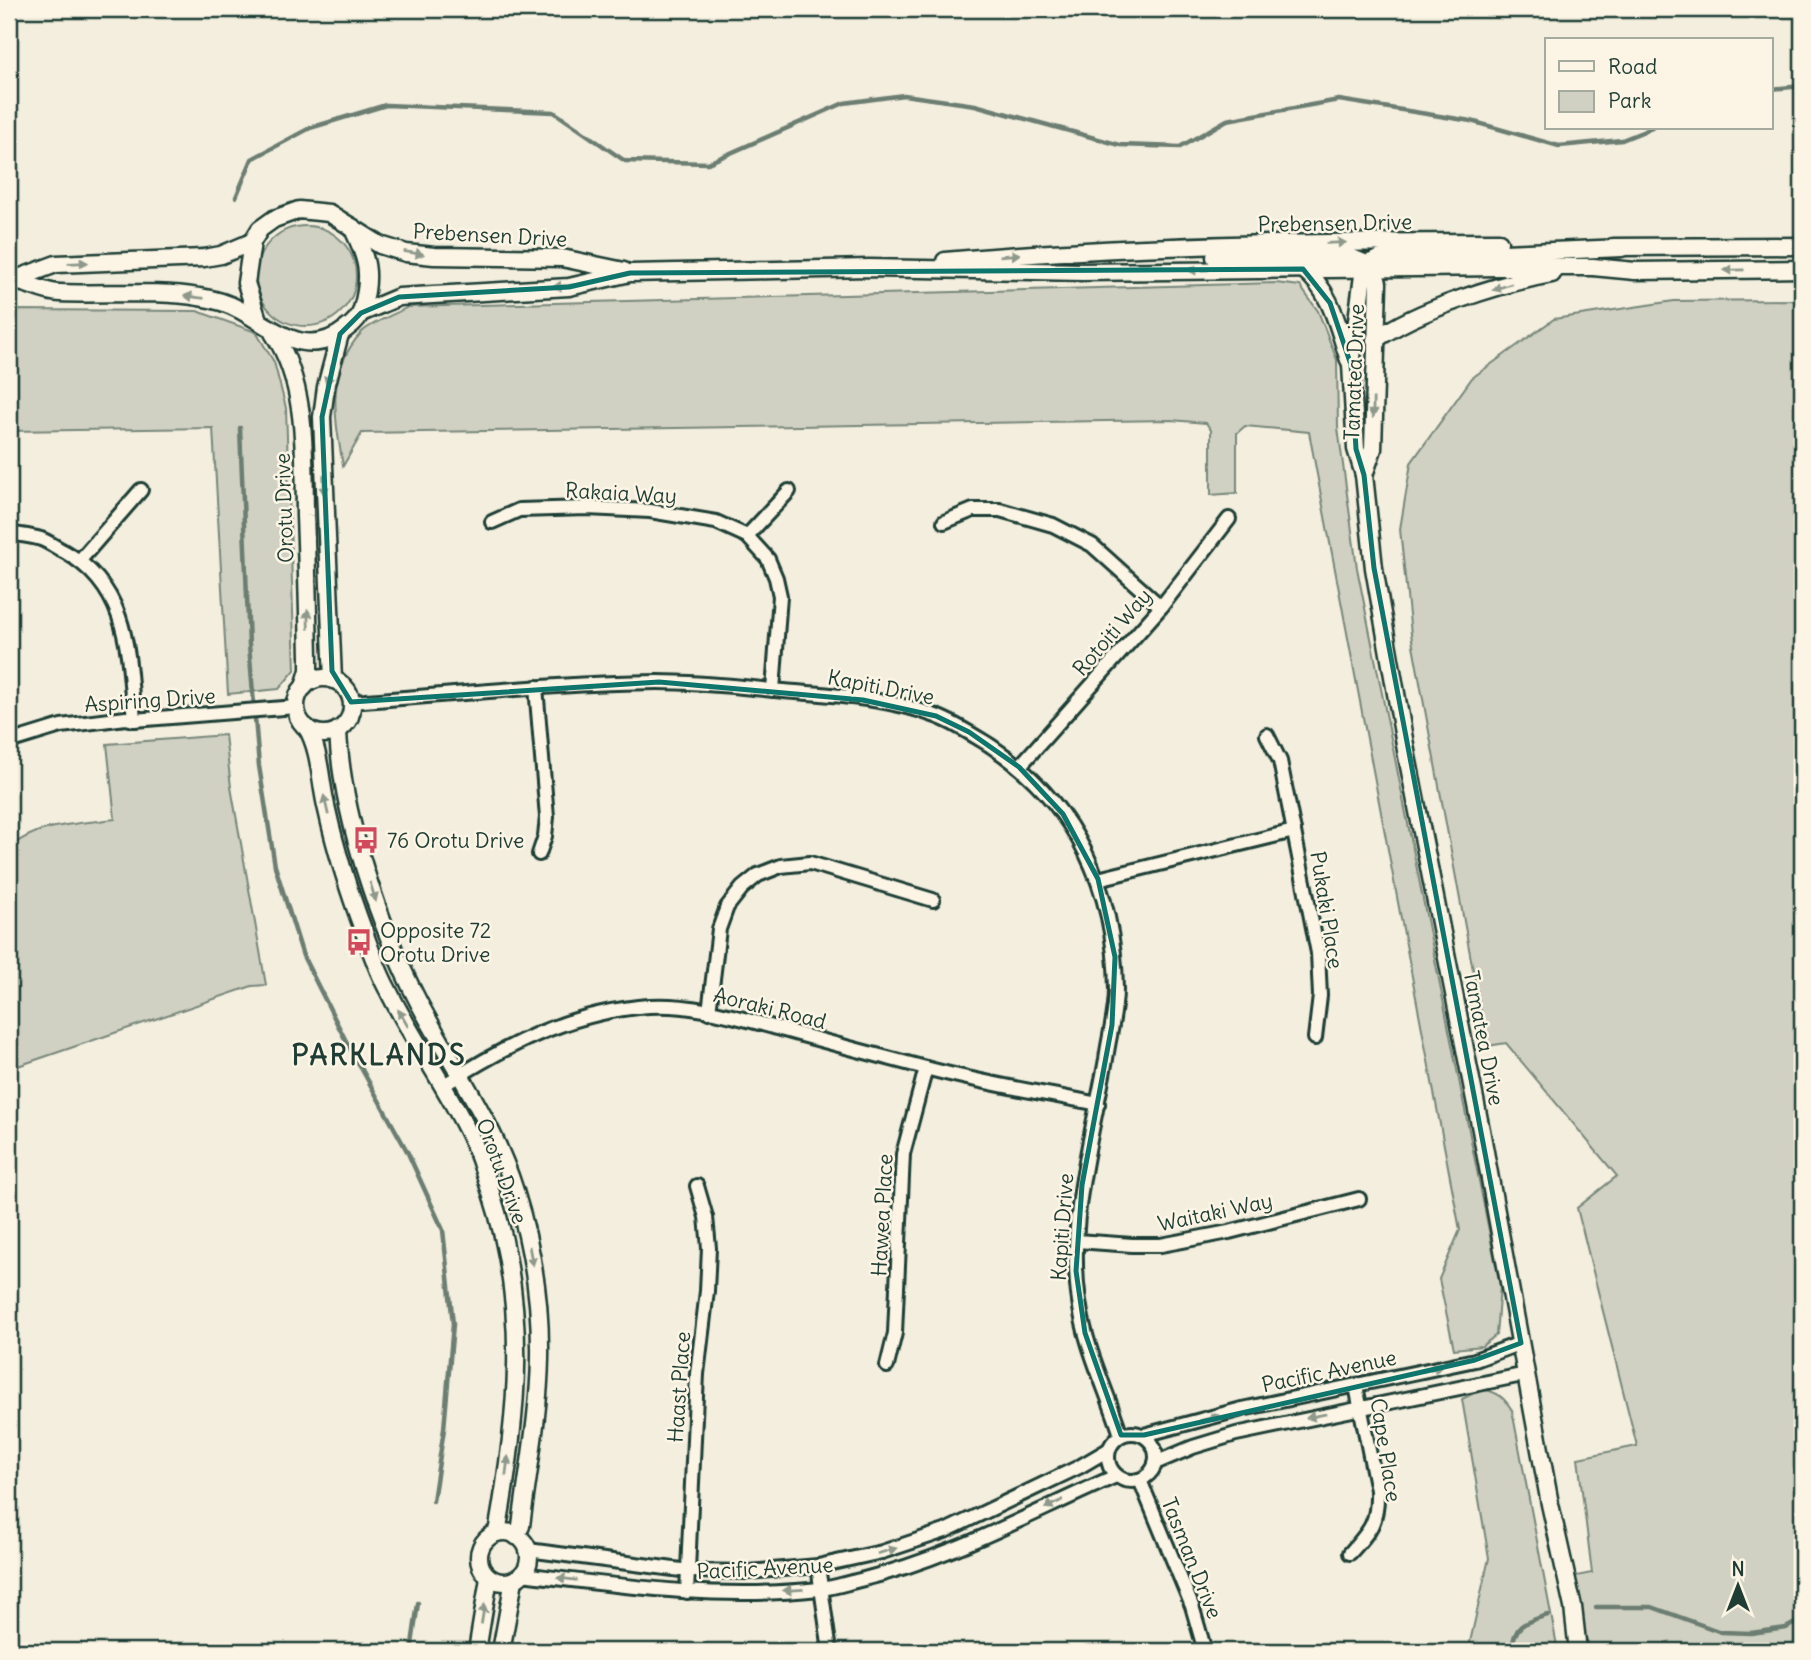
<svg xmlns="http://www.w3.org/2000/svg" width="1811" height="1660" viewBox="0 0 1811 1660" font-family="Delius,sans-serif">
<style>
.green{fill:#d0d1c2;stroke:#78877b;stroke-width:2}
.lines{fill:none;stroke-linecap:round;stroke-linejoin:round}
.stream{stroke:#6c7d72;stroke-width:4.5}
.street-casing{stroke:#1f3d34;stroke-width:18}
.secondary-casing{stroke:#1f3d34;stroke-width:21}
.street{stroke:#fcf5e5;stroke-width:12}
.secondary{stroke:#fcf5e5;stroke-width:16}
.oneway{fill:#8e998c}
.marked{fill:none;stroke:#0f766e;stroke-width:5;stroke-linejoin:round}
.labels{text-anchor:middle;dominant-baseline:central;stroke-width:5;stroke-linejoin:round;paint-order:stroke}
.street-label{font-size:21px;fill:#1f3d34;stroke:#fcf5e5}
.poi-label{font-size:21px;fill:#1f3d34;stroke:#fcf5e5;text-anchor:start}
.district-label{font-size:28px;font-weight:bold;letter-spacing:2px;fill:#1f3d34;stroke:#fcf5e5}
</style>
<rect width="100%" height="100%" fill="#f3eede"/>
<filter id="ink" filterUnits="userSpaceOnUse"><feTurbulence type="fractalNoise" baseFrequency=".0143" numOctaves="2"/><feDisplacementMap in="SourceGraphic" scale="14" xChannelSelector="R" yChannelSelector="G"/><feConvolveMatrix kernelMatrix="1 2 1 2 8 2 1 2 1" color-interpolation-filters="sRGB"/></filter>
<g filter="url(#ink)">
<!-- green -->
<g class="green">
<path d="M 1693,9 L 1802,9 L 1802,11 L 1695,12 Z"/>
<circle cx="306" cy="276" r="50"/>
<path d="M 1276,283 L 1300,286 L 1318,311 L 1337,360 L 1338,428 L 1357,568 L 1500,1286 L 1496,1335 L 1482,1346 L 1454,1349 L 1439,1279 L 1460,1230 L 1309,432 L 1245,426 L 1237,433 L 1237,493 L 1211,495 L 1211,430 L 1206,423 L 1171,420 L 362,433 L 343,466 C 335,418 325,373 361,333 C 370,323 396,314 408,307 Z"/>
<path d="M 1802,300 L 1802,1651 L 1592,1651 L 1585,1636 L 1571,1577 L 1592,1573 L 1578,1458 L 1637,1446 L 1577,1208 L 1617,1176 L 1506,1043 L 1487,1046 L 1411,634 L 1400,529 L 1411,463 L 1472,378 L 1554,319 L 1674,301 Z"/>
<path d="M 9,310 L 197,311 L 256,332 L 274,362 L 286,408 L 295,670 L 279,689 L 228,694 L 213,428 L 9,431 Z"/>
<path d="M 225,735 L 231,787 L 266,985 L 252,986 L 9,1069 L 9,848 C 38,823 79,824 115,819 L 107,744 Z"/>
<path d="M 1482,1389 C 1497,1392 1504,1397 1512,1410 L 1558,1651 L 1468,1651 L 1489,1558 L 1462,1399 Z"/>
</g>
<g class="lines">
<!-- stream -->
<g class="stream">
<path d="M 1771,89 L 1802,86"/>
<path d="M 236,197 L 252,159 L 310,128 L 386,105 L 554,112 L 625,161 L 708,163 L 844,103 L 904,95 L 975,105 L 1120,145 L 1180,147 L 1227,120 L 1339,100 L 1471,121 L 1559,146 L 1622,140 L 1652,128"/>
<path d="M 240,428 L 249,645 L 259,766 L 275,866 L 303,956 L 345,1039 L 407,1151 L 443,1230 L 453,1324 L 444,1429 L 433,1501"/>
<path d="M 1596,1607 L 1652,1607 L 1721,1632 L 1751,1633 L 1786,1628 L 1802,1619"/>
<path d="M 411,1651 L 418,1603"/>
<path d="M 1512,1651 C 1513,1624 1526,1622 1548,1615"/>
</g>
<defs>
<g id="street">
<path d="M 492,522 L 519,510 L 587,508 L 650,511 L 716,522 L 747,536 L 768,559 L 776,578 L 780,596 L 773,690"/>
<path d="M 944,522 L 973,510 L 1000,510 L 1053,525 L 1092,545 L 1161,607"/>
<path d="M 9,533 C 19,535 31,536 41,539 C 49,542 57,548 65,552 C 130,589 128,654 134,720"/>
<path d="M 747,536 L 789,491"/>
<path d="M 80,560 L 141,490"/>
<path d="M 536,687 L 547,817 L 545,836 L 539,854"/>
<path d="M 351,702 C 454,695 556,683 658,682 C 701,682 742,687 784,691 C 834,695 889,698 936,716 C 955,723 973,735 991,746 C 1076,803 1115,889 1116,990 C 1116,1013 1109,1036 1106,1059 C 1092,1137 1067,1222 1079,1301 C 1085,1348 1107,1390 1121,1435"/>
<path d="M 1267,735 L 1280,761 L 1318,953 L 1320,996 L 1315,1038"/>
<path d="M 9,742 L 61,726 L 126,718 L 134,720 L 296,707"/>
<path d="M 1019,767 L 1161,607 L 1229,519"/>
<path d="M 1098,879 L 1294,831"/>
<path d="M 709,1012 L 719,929 L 727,907 L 742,888 L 758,875 L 781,866 L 810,863 L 933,900"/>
<path d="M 444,1085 C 505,1046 565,1015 638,1007 C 687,1001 737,1017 784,1030 C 830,1043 876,1055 922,1067 C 980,1083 1039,1092 1098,1104"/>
<path d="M 1077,1241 L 1132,1245 L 1161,1245 L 1229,1232 L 1359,1199"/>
<path d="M 887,1366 L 895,1333 L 903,1154 L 926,1068"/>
<circle cx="1132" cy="1457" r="24"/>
<path d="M 1144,1435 L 1242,1409 L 1475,1360 L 1521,1343"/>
<path d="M 1155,1463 L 1193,1447 L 1236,1434 L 1527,1374"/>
<path d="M 1140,1480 L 1192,1606 L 1205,1651"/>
<path d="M 528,1550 L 689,1571 L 748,1572 L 818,1566 L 882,1552 L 945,1531 L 1079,1467 L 1108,1450"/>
<path d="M 1350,1553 C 1371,1530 1378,1522 1377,1490 L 1356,1386"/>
<path d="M 818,1566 L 830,1651"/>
<path d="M 522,1574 C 621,1586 719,1600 819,1589 C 833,1588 847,1583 860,1580 C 951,1558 1031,1513 1116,1476"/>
<path d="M 687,1592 L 697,1374 L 707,1291 L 709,1248 L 706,1217 L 697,1186"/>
</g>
<g id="secondary">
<path d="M 1613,247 L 1802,246"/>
<path d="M 1215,257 L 1350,257 L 1369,265"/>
<path d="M 945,261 C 1129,244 1315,242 1499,242"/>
<path d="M 1303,269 C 1331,290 1338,327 1349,360"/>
<path d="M 9,280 C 26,281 43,293 60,293 C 104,295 158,290 199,297 C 213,299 228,303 240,310 C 275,329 306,361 346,329 C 353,324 360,318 362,309 C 372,274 367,258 352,227"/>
<path d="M 13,280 L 56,264 L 204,258 L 221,255 L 252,242"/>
<path d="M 361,313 L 399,297 L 569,287 L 630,273 L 869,268 L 1082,272 L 1501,267 L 1593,267 L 1635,271 L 1802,269"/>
<path d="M 258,320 L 246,283 L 252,242 L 260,229 L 274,219 L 299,210 L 329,213 L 380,245 L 406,253 L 434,256 L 562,258 L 624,271"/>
<path d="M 273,333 C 308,385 304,456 305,516 C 307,563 308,610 309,657 L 309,670 L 304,687"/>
<path d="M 1375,340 C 1416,310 1502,283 1552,274"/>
<path d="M 1364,475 L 1373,449 L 1378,283 L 1374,269"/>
<circle cx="324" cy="706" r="28"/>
<path d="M 333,680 L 322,417 L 326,387 L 340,334"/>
<path d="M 307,728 C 321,752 320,783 327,810 C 336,851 349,892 364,932 C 371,951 378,972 388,990 C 413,1041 447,1087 471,1138 C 480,1155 485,1175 491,1193 C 529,1309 518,1415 497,1533"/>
<path d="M 338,730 C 341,814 380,928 419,1003 C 452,1065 494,1123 515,1191 C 532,1245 541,1302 540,1358 C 539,1414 528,1471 521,1526 L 516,1536"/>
<circle cx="504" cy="1557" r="25"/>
<path d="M 477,1651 L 489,1578"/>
<path d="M 501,1651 L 514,1580"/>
<path d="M 1578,1651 L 1573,1607 L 1550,1504 L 1481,1130 L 1407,756 L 1374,568 L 1364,475 L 1356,449 L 1351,365 L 1364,268 L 1367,264 L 1381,258 L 1622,248"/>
</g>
</defs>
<!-- street casing -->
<use href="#street" class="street-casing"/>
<!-- secondary casing -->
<use href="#secondary" class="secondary-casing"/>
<!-- street -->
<use href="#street" class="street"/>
<!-- secondary -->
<use href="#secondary" class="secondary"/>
</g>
<!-- one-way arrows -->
<defs><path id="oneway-solid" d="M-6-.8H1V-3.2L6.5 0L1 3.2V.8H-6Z" transform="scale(1.75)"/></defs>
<g class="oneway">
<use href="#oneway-solid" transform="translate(1336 243) rotate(-2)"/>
<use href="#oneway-solid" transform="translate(414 253) rotate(9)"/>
<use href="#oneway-solid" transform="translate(1010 255) rotate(-5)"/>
<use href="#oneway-solid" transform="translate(78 263) rotate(-2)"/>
<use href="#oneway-solid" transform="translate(1198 270) rotate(179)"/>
<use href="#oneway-solid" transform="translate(1734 270) rotate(179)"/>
<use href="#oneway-solid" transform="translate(563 286) rotate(175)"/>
<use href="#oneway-solid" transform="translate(1502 287) rotate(162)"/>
<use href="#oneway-solid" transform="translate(194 297) rotate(-173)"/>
<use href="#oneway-solid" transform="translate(329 375) rotate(107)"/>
<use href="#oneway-solid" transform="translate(1373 408) rotate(91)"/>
<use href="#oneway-solid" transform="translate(324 485) rotate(88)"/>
<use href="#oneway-solid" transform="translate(308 619) rotate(-92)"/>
<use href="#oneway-solid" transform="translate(326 805) rotate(-103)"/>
<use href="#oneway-solid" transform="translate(373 892) rotate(73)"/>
<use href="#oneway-solid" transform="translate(403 1018) rotate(-120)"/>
<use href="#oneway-solid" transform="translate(531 1256) rotate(79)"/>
<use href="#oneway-solid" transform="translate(1432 1369) rotate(-13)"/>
<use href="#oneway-solid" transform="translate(1316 1416) rotate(168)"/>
<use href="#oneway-solid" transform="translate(1210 1418) rotate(-15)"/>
<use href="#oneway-solid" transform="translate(507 1466) rotate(-83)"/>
<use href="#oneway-solid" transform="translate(1054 1504) rotate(155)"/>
<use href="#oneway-solid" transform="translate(887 1551) rotate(-16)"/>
<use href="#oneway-solid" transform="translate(567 1579) rotate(-173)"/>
<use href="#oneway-solid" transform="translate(793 1590) rotate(177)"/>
<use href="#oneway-solid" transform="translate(483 1614) rotate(-81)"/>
</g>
</g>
<!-- marked area -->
<path class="marked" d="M 1303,269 L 1330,303 L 1351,365 L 1356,449 L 1364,475 L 1374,568 L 1521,1343 L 1475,1360 L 1144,1435 L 1121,1435 L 1085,1333 L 1076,1271 L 1082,1185 L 1112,1025 L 1115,957 L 1098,879 L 1063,814 L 1019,767 L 969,732 L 936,716 L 863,700 L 659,682 L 351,702 L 332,671 L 322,417 L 340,334 L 361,313 L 399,297 L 569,287 L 630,273 Z"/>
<!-- icons -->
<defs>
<symbol id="bus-bare" viewBox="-9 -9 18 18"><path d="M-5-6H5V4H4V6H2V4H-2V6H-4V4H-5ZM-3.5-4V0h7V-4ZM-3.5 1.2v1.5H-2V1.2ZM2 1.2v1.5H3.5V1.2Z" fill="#d1495b" stroke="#fcf5e5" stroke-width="2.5" paint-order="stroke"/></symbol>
</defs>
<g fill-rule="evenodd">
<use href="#bus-bare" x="347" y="821" width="38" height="38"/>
<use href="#bus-bare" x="340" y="923" width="38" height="38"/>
</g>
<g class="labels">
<!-- street labels -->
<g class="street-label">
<text transform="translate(1335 223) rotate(-1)">Prebensen Drive</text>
<text transform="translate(490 235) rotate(3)">Prebensen Drive</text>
<text transform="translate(1354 372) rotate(-88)">Tamatea Drive</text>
<text transform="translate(621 493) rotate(3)">Rakaia Way</text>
<text transform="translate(284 508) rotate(-92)">Orotu Drive</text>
<text transform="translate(1112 632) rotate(-49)">Rotoiti Way</text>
<text transform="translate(881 687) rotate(11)">Kapiti Drive</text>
<text transform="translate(150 700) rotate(-4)">Aspiring Drive</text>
<text transform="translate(1327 910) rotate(81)">Pukaki Place</text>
<text transform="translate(770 1008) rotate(14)">Aoraki Road</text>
<text transform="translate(1484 1038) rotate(79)">Tamatea Drive</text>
<text transform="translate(502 1171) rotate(70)">Orotu Drive</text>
<text transform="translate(1215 1212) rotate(-12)">Waitaki Way</text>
<text transform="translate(882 1215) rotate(-87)">Hawea Place</text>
<text transform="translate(1062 1227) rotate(-86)">Kapiti Drive</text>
<text transform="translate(1329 1371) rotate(-12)">Pacific Avenue</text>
<text transform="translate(679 1387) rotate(-86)">Haast Place</text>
<text transform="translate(1386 1450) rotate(81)">Cape Place</text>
<text transform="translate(1192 1558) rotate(68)">Tasman Drive</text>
<text transform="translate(765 1568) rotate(-3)">Pacific Avenue</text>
</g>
<!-- poi labels -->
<g class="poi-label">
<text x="387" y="840">76 Orotu Drive</text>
<text x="380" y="930">Opposite 72<tspan x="380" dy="24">Orotu Drive</tspan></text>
</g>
<!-- district labels -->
<g class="district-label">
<text x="379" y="1055">PARKLANDS</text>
</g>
</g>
<!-- margin -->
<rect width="1811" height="1660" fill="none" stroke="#fcf5e5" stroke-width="35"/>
<rect x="18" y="18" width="1776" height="1625" fill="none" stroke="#1f3d34" stroke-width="2.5" filter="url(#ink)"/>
<!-- legend -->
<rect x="1545" y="38" width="228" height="91" fill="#fcf5e5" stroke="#a4ab9e" stroke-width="2"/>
<rect x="1559" y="61" width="35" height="10" fill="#fcf5e5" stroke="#a4ab9e" stroke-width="2"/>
<text x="1608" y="74" font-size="21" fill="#1f3d34">Road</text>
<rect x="1559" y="91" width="35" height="21" fill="#d0d1c2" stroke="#a4ab9e" stroke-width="2"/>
<text x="1608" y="108" font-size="21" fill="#1f3d34">Park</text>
<!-- north arrow -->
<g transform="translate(1738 1586)" stroke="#fcf5e5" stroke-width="5" paint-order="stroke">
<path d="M0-5L12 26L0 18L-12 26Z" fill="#1f3d34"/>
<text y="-10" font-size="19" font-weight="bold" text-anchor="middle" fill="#1f3d34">N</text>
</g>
</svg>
